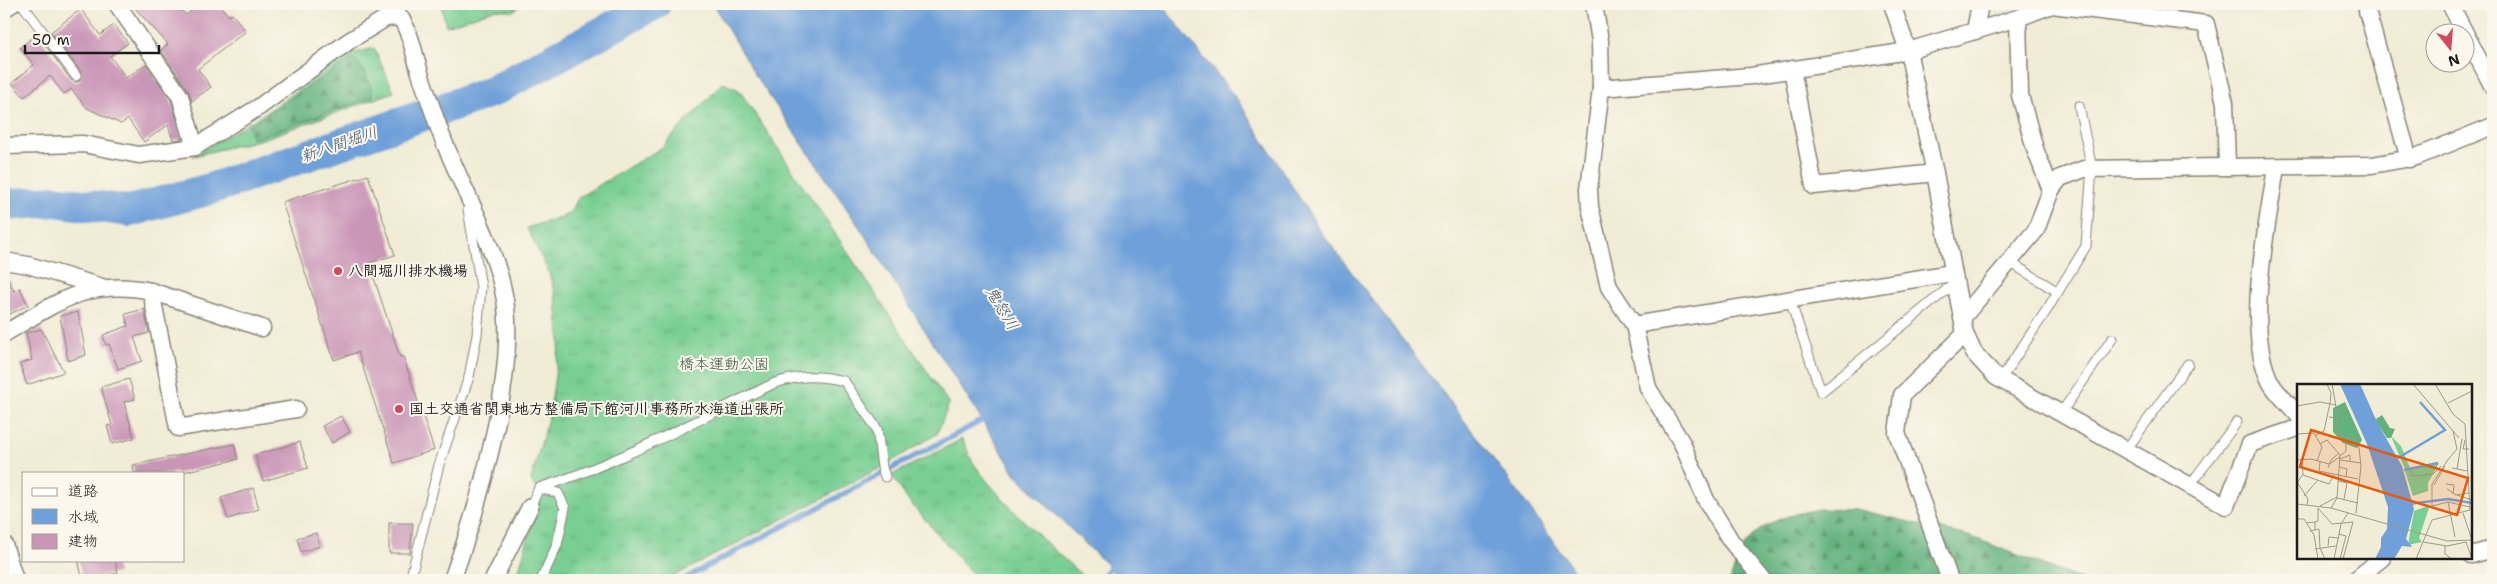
<svg xmlns="http://www.w3.org/2000/svg" width="2497" height="584" viewBox="0 0 2497 584" font-family="'Shantell Sans','Klee One',sans-serif">
<style>
.grass{fill:url(#grass-tufts);stroke:#4a7658}
.forest{fill:url(#forest-firs);stroke:#3f674c}
.water{fill:#6fa0d9;stroke:#465e7a}
.lines{fill:none;stroke-linecap:round;stroke-linejoin:round}
.stream{stroke:#6fa0d9;stroke-width:5.5}
.river{stroke:#6fa0d9;stroke-width:32}
.building{fill:#ca96b7}
.service-casing{stroke:#868478;stroke-width:11}
.minor-casing{stroke:#868478;stroke-width:19}
.service{stroke:#fff;stroke-width:9}
.minor{stroke:#fff;stroke-width:16}
.poi-dot{fill:#d1495b;stroke:#fbf7ec;stroke-width:2}
.labels{text-anchor:middle;dominant-baseline:central;stroke-width:4;stroke-linejoin:round;paint-order:stroke}
.poi-label{font-size:15px;font-weight:bold;fill:#1c1c1c;stroke:#fbf7ec;text-anchor:start}
.park-label{font-size:15px;fill:#3d5b46;stroke:#fbf7ec}
.water-label{font-size:16px;font-style:italic;fill:#415771;stroke:#fbf7ec}
.inset-river{fill:none;stroke:#6fa0d9;stroke-width:2.5}
.inset-road{fill:none;stroke:#9c998b;stroke-width:1}
.view{fill:#e8590c;fill-opacity:0.15;stroke:#e8590c;stroke-width:2.5}
.inset-edge{fill:none;stroke:#1c1c1c;stroke-width:2.5}
</style>
<defs>
<pattern id="grass-tufts" width="24" height="20" patternUnits="userSpaceOnUse" patternTransform="scale(1.25)"><rect width="24" height="20" fill="#79cf93"/><path d="M3 7l-1-3M5 7V3M7 7l1-3M15 17l-1-3M17 17v-4M19 17l1-3" fill="none" stroke="#68b17e"/></pattern>
<pattern id="forest-firs" width="22" height="20" patternUnits="userSpaceOnUse" patternTransform="scale(1.25)"><rect width="22" height="20" fill="#62b27d"/><path d="M5 1l3.5 6h-7zM16 11l3.5 6h-7z" fill="#509066"/></pattern>
</defs>
<rect width="100%" height="100%" fill="#fbf7ec"/>
<filter id="ink" filterUnits="userSpaceOnUse"><feTurbulence type="fractalNoise" baseFrequency=".02" numOctaves="2"/><feDisplacementMap in="SourceGraphic" scale="10" xChannelSelector="R" yChannelSelector="G"/><feConvolveMatrix kernelMatrix="1 2 1 2 8 2 1 2 1" color-interpolation-filters="sRGB"/></filter>
<filter id="wash" filterUnits="userSpaceOnUse"><feTurbulence type="fractalNoise" baseFrequency=".0096" numOctaves="4" result="noise"/><feDisplacementMap in="SourceGraphic" scale="20" xChannelSelector="R" yChannelSelector="G"/><feGaussianBlur stdDeviation="1.12" result="paint"/><feColorMatrix in="noise" values="0 0 0 0 0 0 0 0 0 0 0 0 0 0 0 0 0 1.4 0 .05"/><feComposite in="paint" operator="in"/></filter>
<g filter="url(#wash)">
<rect width="100%" height="100%" fill="#f1ecd5"/>
<!-- grass -->
<g class="grass">
<path d="M 441,4 L 523,4 L 513,11 L 496,9 L 446,26 Z"/>
<path d="M 374,48 L 394,92 L 263,139 L 193,156 L 262,115 L 351,54 Z"/>
<path d="M 723,83 L 739,90 L 949,404 L 937,434 L 882,467 L 667,580 L 516,580 L 540,497 L 531,480 L 550,411 L 560,340 L 555,294 L 549,273 L 527,228 L 569,214 L 579,197 L 661,148 Z"/>
<path d="M 962,439 C 967,448 970,459 976,467 C 1007,509 1049,545 1087,580 L 978,580 L 907,499 L 892,475 Z"/>
</g>
<!-- forest -->
<g class="forest">
<path d="M 353,58 C 364,67 371,82 373,97 L 253,139 L 248,126 Z"/>
<path d="M 1820,509 L 1860,510 L 1972,537 L 2082,580 L 1730,580 C 1734,570 1738,557 1743,548 C 1760,521 1791,514 1820,509 Z"/>
</g>
<!-- water -->
<path class="water" d="M 713,4 L 1161,4 L 1239,102 L 1321,232 L 1507,477 L 1581,580 L 1120,580 L 1110,568 L 1017,476 L 862,231 L 755,75 Z"/>
<g class="lines">
<!-- stream -->
<g class="stream">
<path d="M 682,580 L 981,421"/>
<path d="M 1099,580 L 1110,568"/>
</g>
<!-- river -->
<path class="river" d="M 4,205 L 54,201 L 129,211 L 210,189 L 491,92 L 655,4"/>
</g>
<g id="blocks">
<!-- building -->
<g class="building">
<path d="M 131,4 L 176,4 L 186,15 L 200,4 L 218,4 L 229,16 L 232,14 L 246,31 L 198,69 L 211,87 L 192,101 L 188,90 L 161,50 L 168,44 Z"/>
<path d="M 81,9 L 100,35 L 114,25 L 128,43 L 110,56 L 126,78 L 146,64 L 171,100 L 182,139 L 173,140 L 168,125 L 144,142 L 128,119 L 121,124 L 87,108 L 71,89 L 64,94 L 50,76 L 24,97 L 12,83 L 34,65 L 20,47 L 37,34 L 71,80 L 76,82 L 80,81 L 81,72 L 51,32 Z"/>
<path d="M 368,175 L 395,255 L 369,263 L 400,357 L 403,356 L 434,450 L 394,463 L 358,352 L 334,360 L 282,202 Z"/>
<path d="M 4,271 L 14,291 L 20,288 L 28,305 L 10,314 L 4,303 Z"/>
<path d="M 144,309 L 149,333 L 134,337 L 142,361 L 118,369 L 109,344 L 106,345 L 103,335 L 128,326 L 125,314 Z"/>
<path d="M 78,312 L 86,355 L 68,361 L 60,316 Z"/>
<path d="M 41,329 L 64,372 L 27,385 L 20,364 L 32,360 L 26,333 Z"/>
<path d="M 129,379 L 135,399 L 124,402 L 134,438 L 112,444 L 107,426 L 112,425 L 101,387 Z"/>
<path d="M 341,416 L 350,432 L 332,443 L 322,426 Z"/>
<path d="M 300,442 L 308,468 L 263,481 L 255,455 Z"/>
<path d="M 234,444 L 238,459 L 179,473 L 134,473 L 133,465 Z"/>
<path d="M 253,488 L 259,509 L 228,519 L 221,498 Z"/>
<path d="M 389,523 L 413,523 L 410,553 L 389,553 Z"/>
<path d="M 316,533 L 320,546 L 301,552 L 297,538 Z"/>
<path d="M 78,560 L 115,560 L 118,573 L 83,580 Z"/>
</g>
</g>
</g>
<g filter="url(#ink)">
<use href="#blocks" fill-opacity="0" stroke="#868478" stroke-width="1"/>
<g class="lines">
<defs>
<g id="service">
<path d="M 22,4 L 76,76"/>
<path d="M 2008,261 L 2058,292"/>
<path d="M 1790,300 L 1821,392 L 1955,283"/>
<path d="M 2001,379 L 2048,308 L 2086,246 L 2092,169 L 2079,106"/>
<path d="M 2061,413 L 2112,339"/>
<path d="M 2126,450 L 2188,364"/>
<path d="M 2190,485 L 2237,422"/>
<path d="M 539,488 L 558,493 L 565,508 L 557,545 L 541,580"/>
<path d="M 530,507 L 539,488 C 620,463 698,419 775,383 C 801,375 817,375 844,381 L 877,429 L 882,467 L 885,477"/>
<path d="M 410,580 L 439,465 L 469,377 L 477,335 L 481,287 L 468,209"/>
</g>
<g id="minor">
<path d="M 117,4 L 180,96 L 195,147"/>
<path d="M 1594,4 L 1600,41 L 1601,88 L 1589,189 L 1590,207 L 1609,287 L 1634,325 L 1648,388 L 1682,443 L 1706,500 L 1731,541 L 1763,580"/>
<path d="M 1892,4 L 1908,51 L 1935,173 L 1965,334 L 1974,353 L 1996,377 L 2226,506 L 2250,444 L 2298,428"/>
<path d="M 2450,4 L 2493,87"/>
<path d="M 4,9 L 12,4"/>
<path d="M 2367,11 L 2409,159"/>
<path d="M 2018,18 L 2020,95 L 2035,149 L 2051,190"/>
<path d="M 1975,31 L 1980,4"/>
<path d="M 1792,69 L 1814,186 L 1935,173"/>
<path d="M 1601,88 L 1751,76 L 1908,51 L 2018,18 L 2052,5 L 2206,24 L 2225,103 L 2227,167"/>
<path d="M 4,146 L 83,144 L 139,155 L 195,147 L 259,107 L 349,41 L 386,18 L 400,17 C 411,33 414,54 420,73 C 427,94 434,114 441,134 C 461,187 496,245 505,300 C 517,375 478,508 452,580"/>
<path d="M 2276,167 C 2268,225 2243,330 2271,383 C 2277,394 2290,405 2298,415"/>
<path d="M 4,261 L 28,265 L 102,287"/>
<path d="M 151,291 L 178,428 L 296,409"/>
<path d="M 1963,317 L 2036,230 L 2051,190 L 2060,178 L 2084,169 L 2372,165 L 2416,157 L 2493,126"/>
<path d="M 1634,325 L 1952,273"/>
<path d="M 4,334 C 56,303 87,278 151,291 L 262,328"/>
<path d="M 4,544 L 15,580"/>
<path d="M 2471,555 L 2493,549"/>
<path d="M 493,580 L 530,507"/>
<path d="M 1950,580 L 1897,433 L 1902,395 L 1965,334"/>
<path d="M 2355,580 L 2382,558"/>
</g>
</defs>
<!-- service casing -->
<use href="#service" class="service-casing"/>
<!-- minor casing -->
<use href="#minor" class="minor-casing"/>
<!-- service -->
<use href="#service" class="service"/>
<!-- minor -->
<use href="#minor" class="minor"/>
</g>
</g>
<!-- markers -->
<g class="poi-dot">
<circle cx="338" cy="271" r="5"/>
<circle cx="399" cy="409" r="5"/>
</g>
<g class="labels">
<!-- poi labels -->
<g class="poi-label">
<text x="348" y="271">八間堀川排水機場</text>
<text x="409" y="409">国土交通省関東地方整備局下館河川事務所水海道出張所</text>
</g>
<!-- park labels -->
<g class="park-label">
<text x="724" y="364">橋本運動公園</text>
</g>
<!-- water labels -->
<g class="water-label">
<text transform="translate(339 144) rotate(-19)">新八間堀川</text>
<text transform="translate(1002 308) rotate(59)">鬼怒川</text>
</g>
</g>
<!-- overview -->
<g transform="translate(2297 384)">
<rect width="175" height="175" fill="#f1ecd5"/>
<path d="M 94,52 L 104,62 L 113,84 L 108,85 ZM 142,79 L 131,99 L 131,107 L 116,112 L 108,87 ZM 133,121 L 122,154 L 125,158 L 111,161 L 117,127 Z" fill="#79cf93"/>
<path d="M 48,18 L 65,56 L 60,64 L 46,59 L 36,48 L 36,24 ZM 85,31 L 93,44 L 98,45 L 94,54 L 90,54 L 80,39 L 79,35 Z" fill="#62b27d"/>
<path d="M 43,0 L 63,0 L 81,40 L 105,82 L 117,125 L 109,155 L 115,163 L 105,162 L 97,175 L 78,175 L 84,163 L 84,154 L 90,145 L 91,123 L 70,60 Z" fill="#6fa0d9"/>
<path class="inset-river" d="M 101,74 L 148,46 L 123,18M 107,86 L 141,79M 112,120 L 151,115 L 175,119"/>
<path class="inset-road" d="M 30,0 L 34,9 L 33,19M 35,0 L 41,34M 116,0 L 162,54M 138,0 L 156,30 L 168,40 L 173,126M 151,19 L 175,7M 0,22 L 23,18 L 39,21M 32,33 L 41,34 L 39,42 L 41,51 L 58,56 L 62,64 L 64,82 L 59,129M 0,50 L 17,49 L 25,63 L 20,77M 19,51 L 27,47 L 33,19M 168,56 L 166,65 L 172,65M 23,60 L 30,56 L 43,71 L 40,114 L 34,124M 43,72 L 49,67 L 49,55M 43,75 L 53,71 L 53,78M 0,76 L 14,75 L 32,80 L 43,73M 43,76 L 64,79M 150,77 L 135,100 L 135,122 L 151,118 L 173,123M 23,78 L 22,87 L 61,95M 149,78 L 160,65 L 156,47M 42,83 L 50,85 L 49,92M 31,84 L 34,76 L 42,69M 114,84 L 114,91 L 119,92 L 136,90 L 144,82M 155,84 L 170,87M 160,85 L 165,55M 6,91 L 32,100 L 37,91M 41,97 L 50,99 L 47,115M 0,98 L 11,115 L 10,121M 0,99 L 6,90 L 5,75M 149,100 L 157,101 L 156,110M 137,101 L 148,82M 150,105 L 159,111 L 172,109M 160,111 L 175,116M 7,112 L 21,96M 40,114 L 61,119M 151,118 L 158,153M 0,120 L 34,124 L 150,157 L 175,156M 23,122 L 40,113M 21,124 L 35,140 L 56,138 L 46,175M 166,129 L 175,156M 0,135 L 7,135 L 17,151 L 21,175M 18,138 L 21,137 L 21,124M 9,139 L 18,138 L 18,146M 13,147 L 22,145 L 23,164 L 28,175M 42,150 L 49,152 L 43,175M 126,158 L 150,162 L 169,158 L 175,175M 31,162 L 32,153 L 41,154M 148,162 L 148,170 L 155,175M 18,165 L 39,162M 37,175 L 44,140 L 51,129M 119,175 L 135,136 L 173,126"/>
<path class="view" d="M 14,46 L 171,94 L 160,131 L 3,83 Z"/>
<rect width="175" height="175" class="inset-edge"/>
</g>
<!-- margin -->
<rect width="2497" height="584" fill="none" stroke="#fbf7ec" stroke-width="20"/>
<!-- legend -->
<rect x="22" y="472" width="162" height="90" fill="#fbf7ec" stroke="#a29f99"/>
<rect x="32" y="488" width="25" height="8" fill="#ffffff" stroke="#a29f99"/>
<text x="68" y="496" font-size="15" fill="#1c1c1c">道路</text>
<rect x="32" y="509" width="25" height="15" fill="#6fa0d9" stroke="#a29f99"/>
<text x="68" y="522" font-size="15" fill="#1c1c1c">水域</text>
<rect x="32" y="534" width="25" height="15" fill="#ca96b7" stroke="#a29f99"/>
<text x="68" y="546" font-size="15" fill="#1c1c1c">建物</text>
<!-- north arrow -->
<g transform="translate(2450 48) rotate(163)"><circle r="24" fill="#fbf7ec" stroke="#a29f99"/>
<path d="M0-4L9 19L0 12L-9 19Z" fill="#d1495b"/>
<text y="-8" font-size="14" font-weight="bold" text-anchor="middle" fill="#1c1c1c">N</text>
</g>
<!-- scale -->
<path d="M25 45v8h134v-8" fill="none" stroke="#1c1c1c" stroke-width="2.5"/>
<text x="32" y="45" font-size="15" fill="#1c1c1c" stroke="#fbf7ec" stroke-width="4" paint-order="stroke">50 m</text>
</svg>
